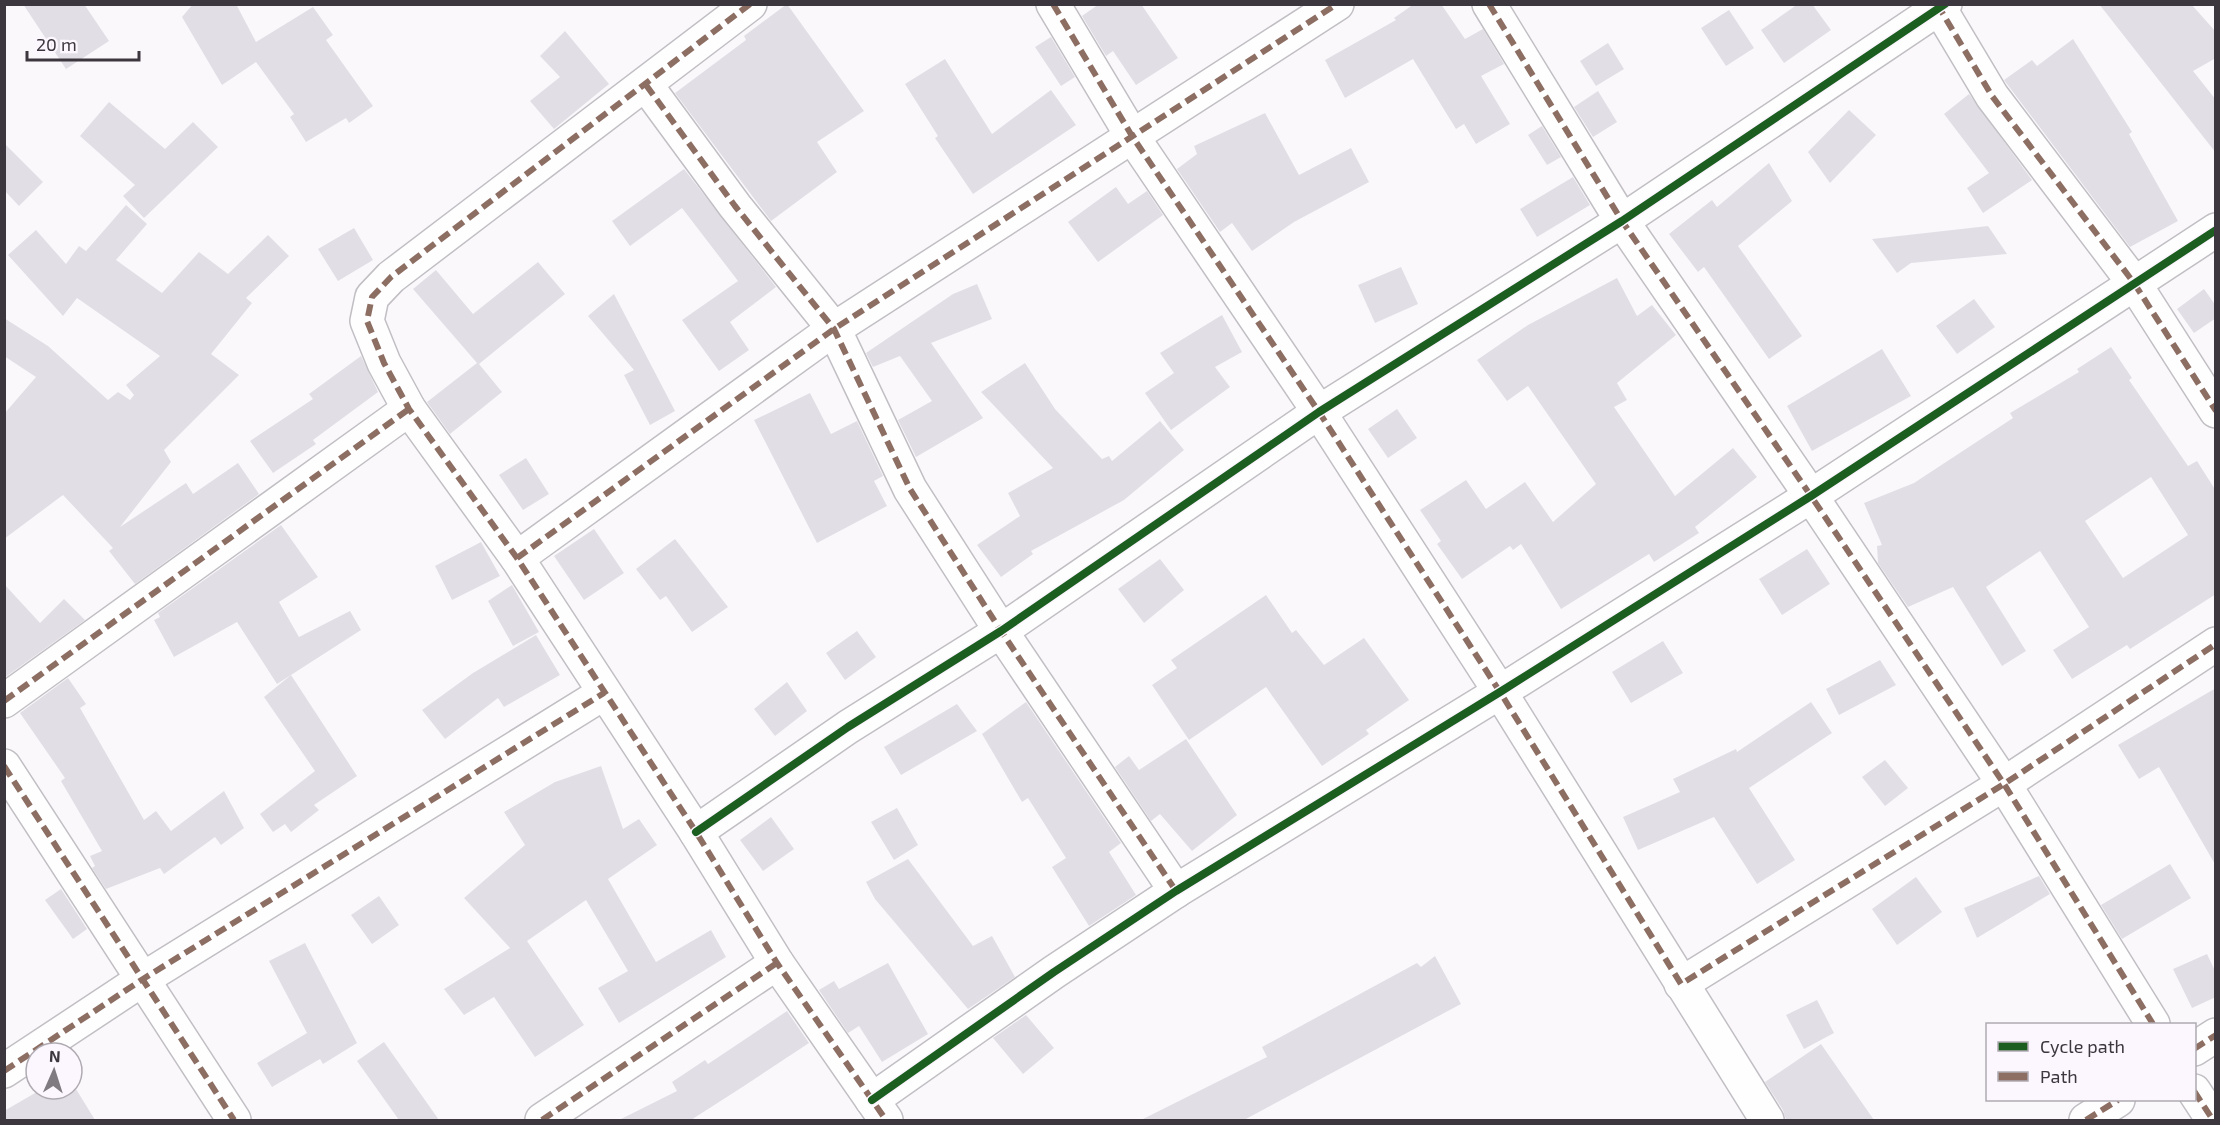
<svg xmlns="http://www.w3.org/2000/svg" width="2220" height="1125" viewBox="0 0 2220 1125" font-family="'Exo 2',sans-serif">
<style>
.building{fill:#e1dfe5;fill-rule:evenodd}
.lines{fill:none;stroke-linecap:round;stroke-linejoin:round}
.minor-casing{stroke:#c2bfc4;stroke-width:36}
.minor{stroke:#fefeff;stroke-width:33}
.quiet{stroke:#8d6e63;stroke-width:6;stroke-dasharray:12 6;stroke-linecap:butt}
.cycleway-casing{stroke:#fcf6fe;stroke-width:11}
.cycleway{stroke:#1b5e20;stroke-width:8}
</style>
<rect width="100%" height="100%" fill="#fbf8fc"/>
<!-- building -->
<g class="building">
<path d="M 23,4 L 84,4 L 109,41 L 66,69 Z"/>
<path d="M 193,4 L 236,4 L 256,42 L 313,7 L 333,35 L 326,40 L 373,106 L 349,123 L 346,118 L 306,142 L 290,117 L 294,114 L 256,62 L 222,85 L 182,17 Z"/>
<path d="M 787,4 L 864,111 L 817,142 L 837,172 L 771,221 L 675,93 L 746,40 L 744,36 Z"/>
<path d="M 1099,4 L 1141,4 L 1178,58 L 1136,85 L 1113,51 L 1106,56 L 1082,16 Z"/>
<path d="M 1414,4 L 1441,4 L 1465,39 L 1483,29 L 1504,64 L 1481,76 L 1510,124 L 1476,144 L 1464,124 L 1456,129 L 1413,59 L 1345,98 L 1325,60 L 1396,20 L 1394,18 Z"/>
<path d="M 1798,4 L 1812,4 L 1831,30 L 1784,63 L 1761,30 Z"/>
<path d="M 2099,4 L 2191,4 L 2216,32 L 2216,58 L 2193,71 L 2216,100 L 2216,153 Z"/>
<path d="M 1729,10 L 1754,48 L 1726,66 L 1701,28 Z"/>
<path d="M 565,31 L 609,84 L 554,129 L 530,101 L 560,77 L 540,56 Z"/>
<path d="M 1051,37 L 1075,77 L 1061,86 L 1035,47 Z"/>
<path d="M 2073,39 L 2132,132 L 2129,134 L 2178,221 L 2130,247 L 2004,80 L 2032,60 L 2037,66 Z"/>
<path d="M 1608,43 L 1624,69 L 1596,86 L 1580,61 Z"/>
<path d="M 945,59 L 992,134 L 1051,90 L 1076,125 L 973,194 L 935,138 L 938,136 L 905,84 Z"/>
<path d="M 1598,91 L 1617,122 L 1593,137 L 1574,107 Z"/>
<path d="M 1969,94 L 2032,180 L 1983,213 L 1967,188 L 1989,173 L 1944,114 Z"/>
<path d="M 109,102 L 165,149 L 193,122 L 218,147 L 144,218 L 123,196 L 135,185 L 80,136 Z"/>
<path d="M 1849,110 L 1876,135 L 1830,183 L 1808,152 Z"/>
<path d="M 1265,113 L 1299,175 L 1351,148 L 1369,182 L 1294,222 L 1252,251 L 1232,223 L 1220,232 L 1177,169 L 1197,154 L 1194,146 Z"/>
<path d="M 1542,126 L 1561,157 L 1547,165 L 1528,135 Z"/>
<path d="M 4,143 L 43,182 L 19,206 L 4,190 Z"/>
<path d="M 1769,163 L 1792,201 L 1738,246 L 1802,336 L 1769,359 L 1704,267 L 1698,272 L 1669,234 L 1712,200 L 1717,207 Z"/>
<path d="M 684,169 L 776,287 L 730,322 L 749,350 L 719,371 L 682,320 L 738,281 L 682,208 L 630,246 L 612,221 Z"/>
<path d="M 1573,177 L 1590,205 L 1537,237 L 1520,209 Z"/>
<path d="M 1116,187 L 1128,204 L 1147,191 L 1163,215 L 1098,262 L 1068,222 Z"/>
<path d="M 126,205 L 147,224 L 116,260 L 162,293 L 199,252 L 228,274 L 268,235 L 289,256 L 246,298 L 252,303 L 211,354 L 239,375 L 164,450 L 171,462 L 120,527 L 186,483 L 193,494 L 238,463 L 259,494 L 135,584 L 109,551 L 113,548 L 63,495 L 4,539 L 4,414 L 36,377 L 4,356 L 4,318 L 48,346 L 108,400 L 118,392 L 130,400 L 134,395 L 126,385 L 160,356 L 77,298 L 63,316 L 8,255 L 36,230 L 66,264 L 79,246 L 86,251 Z"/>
<path d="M 1988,226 L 2007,254 L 1911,263 L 1897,273 L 1872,239 Z"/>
<path d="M 354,228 L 373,260 L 338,281 L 318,249 Z"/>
<path d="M 538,262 L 565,294 L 479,364 L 502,392 L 450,434 L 427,402 L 477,363 L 413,289 L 436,270 L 473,314 Z"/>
<path d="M 1401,267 L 1418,304 L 1375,323 L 1358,285 Z"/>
<path d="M 1617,278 L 1637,316 L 1652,305 L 1676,335 L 1617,383 L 1627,400 L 1614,407 L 1675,496 L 1733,448 L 1757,477 L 1695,527 L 1699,533 L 1654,562 L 1649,554 L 1561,609 L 1521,544 L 1513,550 L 1510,546 L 1462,579 L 1437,544 L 1441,541 L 1420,510 L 1466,480 L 1486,509 L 1525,482 L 1553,522 L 1596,484 L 1528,386 L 1507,401 L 1477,360 L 1528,325 Z"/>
<path d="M 977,284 L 992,319 L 931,343 L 983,418 L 916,457 L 898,420 L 932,401 L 900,356 L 873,367 L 866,353 L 953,294 Z"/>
<path d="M 2204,289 L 2216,306 L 2216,318 L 2194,333 L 2177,309 Z"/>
<path d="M 614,294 L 675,411 L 650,425 L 624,375 L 634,370 L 588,316 Z"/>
<path d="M 1974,299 L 1995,327 L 1957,354 L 1936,326 Z"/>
<path d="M 1222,315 L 1242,352 L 1215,367 L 1230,387 L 1171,430 L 1145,393 L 1174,373 L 1160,353 Z"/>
<path d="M 2111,347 L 2132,378 L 2129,380 L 2188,466 L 2197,461 L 2216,491 L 2216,594 L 2130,649 L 2127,645 L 2072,679 L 2053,650 L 2089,627 L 2040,551 L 1986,587 L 2026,651 L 2002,666 L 1953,587 L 1908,607 L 1878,563 L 1877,546 L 1882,545 L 1864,503 L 1914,483 L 2013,418 L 2010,413 L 2079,372 L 2077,369 ZM 2151,477 L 2188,535 L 2123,578 L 2085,521 Z"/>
<path d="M 1882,349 L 1911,396 L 1812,451 L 1787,406 Z"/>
<path d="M 361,356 L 378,392 L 313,440 L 316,444 L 273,473 L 250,441 L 313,399 L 309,394 Z"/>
<path d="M 1025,363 L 1055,409 L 1102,459 L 1109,456 L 1112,461 L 1160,421 L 1184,450 L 1124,500 L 1031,551 L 1033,554 L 1001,577 L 977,545 L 1020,516 L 1008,493 L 1053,468 L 981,392 Z"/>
<path d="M 810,393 L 831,434 L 857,421 L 883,476 L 874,481 L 887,506 L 817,543 L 754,420 Z"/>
<path d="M 1397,409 L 1417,438 L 1388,458 L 1368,429 Z"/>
<path d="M 526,458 L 549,494 L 523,510 L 499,475 Z"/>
<path d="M 281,525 L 318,577 L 279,602 L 299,637 L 350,611 L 361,630 L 277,684 L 237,622 L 174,657 L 154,620 L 160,617 L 158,613 Z"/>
<path d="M 594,529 L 624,573 L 584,600 L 554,556 Z"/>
<path d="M 675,539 L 728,607 L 692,632 L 666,596 L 660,600 L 636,569 Z"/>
<path d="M 481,542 L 500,576 L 452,600 L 435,566 Z"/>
<path d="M 1807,549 L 1830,584 L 1782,615 L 1759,579 Z"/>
<path d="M 1160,559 L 1184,590 L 1144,623 L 1118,589 Z"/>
<path d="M 4,584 L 40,623 L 64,599 L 85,620 L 4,678 Z"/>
<path d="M 512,585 L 539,632 L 513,646 L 488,601 Z"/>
<path d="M 1266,595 L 1292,633 L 1296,630 L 1324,665 L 1364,638 L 1409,700 L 1366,730 L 1369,734 L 1322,766 L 1266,687 L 1189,740 L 1152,685 L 1177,668 L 1171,660 Z"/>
<path d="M 857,631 L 876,657 L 845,680 L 826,653 Z"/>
<path d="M 536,635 L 560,675 L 504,707 L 498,698 L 445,739 L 422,710 L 473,673 Z"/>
<path d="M 1663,641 L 1683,673 L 1631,703 L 1612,672 Z"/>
<path d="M 1880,660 L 1896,685 L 1839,715 L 1826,689 Z"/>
<path d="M 291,675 L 357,776 L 314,805 L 319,810 L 291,832 L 285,824 L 273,832 L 260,814 L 315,771 L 264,697 Z"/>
<path d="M 68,678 L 86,704 L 80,708 L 144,820 L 156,811 L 171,831 L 224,791 L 244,828 L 221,845 L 215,837 L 164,874 L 160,868 L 106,889 L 92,868 L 95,866 L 90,856 L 102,851 L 61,781 L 65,778 L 20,713 Z"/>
<path d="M 787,682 L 807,711 L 775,736 L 754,709 Z"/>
<path d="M 2216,688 L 2216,866 L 2159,767 L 2139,779 L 2118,745 Z"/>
<path d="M 1026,702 L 1121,843 L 1109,852 L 1136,895 L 1089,926 L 1052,867 L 1066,858 L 1028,798 L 1022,802 L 982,734 Z"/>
<path d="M 1811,702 L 1832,733 L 1749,788 L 1795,860 L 1757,884 L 1714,817 L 1638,850 L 1623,817 L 1680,792 L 1673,779 L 1736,749 L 1737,752 Z"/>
<path d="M 957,704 L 977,731 L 901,775 L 884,747 Z"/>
<path d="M 1186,739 L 1237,815 L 1192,851 L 1160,814 L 1151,821 L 1115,767 L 1129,756 L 1139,770 Z"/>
<path d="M 1885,760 L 1908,788 L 1885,806 L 1862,777 Z"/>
<path d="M 601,766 L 623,829 L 639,819 L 657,845 L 608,879 L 656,962 L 711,930 L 726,957 L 619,1023 L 598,988 L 628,971 L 586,900 L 527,941 L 584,1025 L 535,1057 L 494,997 L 464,1015 L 444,989 L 510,948 L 464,898 L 525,845 L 504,812 L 555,782 Z"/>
<path d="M 897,808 L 918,845 L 894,860 L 871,822 Z"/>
<path d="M 771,817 L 794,849 L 763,871 L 740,840 Z"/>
<path d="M 908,859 L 973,946 L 992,936 L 1015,977 L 968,1009 L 875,899 L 866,882 Z"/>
<path d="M 2170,864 L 2191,898 L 2122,939 L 2101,905 Z"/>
<path d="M 2039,876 L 2050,894 L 1977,938 L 1964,908 Z"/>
<path d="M 1916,877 L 1942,912 L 1897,945 L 1872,909 Z"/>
<path d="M 61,889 L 87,929 L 73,939 L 45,900 Z"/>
<path d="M 379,896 L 399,925 L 372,944 L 351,915 Z"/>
<path d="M 305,943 L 357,1043 L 323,1064 L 320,1059 L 272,1087 L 257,1063 L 307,1033 L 269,961 Z"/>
<path d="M 2207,954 L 2216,973 L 2216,997 L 2192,1008 L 2173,969 Z"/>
<path d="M 1435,956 L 1461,1004 L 1244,1120 L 1141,1120 L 1267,1057 L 1262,1047 L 1417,963 L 1421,967 Z"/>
<path d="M 888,963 L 928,1034 L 882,1062 L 859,1026 L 848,1033 L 819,990 L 834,981 L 839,989 Z"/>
<path d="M 1817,1000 L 1834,1033 L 1804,1049 L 1786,1015 Z"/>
<path d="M 787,1011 L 809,1043 L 744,1086 L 691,1120 L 619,1120 L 677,1091 L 672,1082 L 705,1060 L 708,1064 Z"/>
<path d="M 1026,1015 L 1054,1048 L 1023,1074 L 993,1038 Z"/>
<path d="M 384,1042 L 439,1120 L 399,1120 L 357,1061 Z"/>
<path d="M 1821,1044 L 1874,1120 L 1786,1120 L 1783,1110 L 1765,1082 Z"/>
<path d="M 42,1089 L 76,1089 L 95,1120 L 4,1120 L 4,1111 Z"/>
</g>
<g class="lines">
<defs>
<g id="minor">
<path d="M 750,4 L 391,277 L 372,297 L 367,321 L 384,363 L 409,409 L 517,558 L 696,832 L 777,963 L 886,1120"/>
<path d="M 1053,4 L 1132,136 L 1319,412 L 1500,692 L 1767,1120"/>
<path d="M 1489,4 L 1622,221 L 1811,496 L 2004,784 L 2153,1024"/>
<path d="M 1937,4 L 1992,96 L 2134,283 L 2216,411"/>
<path d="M 646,85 L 735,206 L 834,329 L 910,489 L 1001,631 L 1176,891"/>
<path d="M 517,558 L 834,329 L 1337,4"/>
<path d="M 4,701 L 409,409"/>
<path d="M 4,766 L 234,1120"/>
<path d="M 696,832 L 848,727 L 1001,631 L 1319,412 L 1622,221 L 1945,4"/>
<path d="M 1681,984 L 2004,784 L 2216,644"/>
<path d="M 2194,1049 L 2216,1035"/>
<path d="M 4,1071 L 143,979 L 604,693"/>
<path d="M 2194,1091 L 2213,1120"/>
<path d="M 872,1100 L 1054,972 L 1176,891 L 1500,692 L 1811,496 L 2216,230"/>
<path d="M 542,1120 L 777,963"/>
<path d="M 2086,1120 L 2118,1100"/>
</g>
</defs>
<!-- minor casing -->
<use href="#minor" class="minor-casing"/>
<!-- minor -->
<use href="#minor" class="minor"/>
<!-- quiet -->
<g class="quiet">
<path d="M 750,4 L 391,277 L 372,297 L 367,321 L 384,363 L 409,409 L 517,558 L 696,832 L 777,963 L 886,1120"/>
<path d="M 1053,4 L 1132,136 L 1319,412 L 1500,692 L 1681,984 L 2004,784 L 2216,644"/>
<path d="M 1489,4 L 1622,221 L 1811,496 L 2004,784 L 2153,1024"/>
<path d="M 1937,4 L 1992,96 L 2134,283 L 2216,411"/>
<path d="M 646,85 L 735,206 L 834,329 L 910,489 L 1001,631 L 1176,891"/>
<path d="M 517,558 L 834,329 L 1337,4"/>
<path d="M 4,701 L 409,409"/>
<path d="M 4,766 L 234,1120"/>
<path d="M 2194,1049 L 2216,1035"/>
<path d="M 4,1071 L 143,979 L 604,693"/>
<path d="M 2194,1091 L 2213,1120"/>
<path d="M 542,1120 L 777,963"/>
<path d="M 2086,1120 L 2118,1100"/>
</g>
<defs>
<g id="cycleway">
<path d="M 696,832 L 848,727 L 1001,631 L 1319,412 L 1622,221 L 1945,4"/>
<path d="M 872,1100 L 1054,972 L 1176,891 L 1500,692 L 1811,496 L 2216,230"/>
</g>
</defs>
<!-- cycleway casing -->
<use href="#cycleway" class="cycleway-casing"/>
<!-- cycleway -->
<use href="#cycleway" class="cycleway"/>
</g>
<!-- border -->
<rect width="2220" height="1125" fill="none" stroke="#3c373e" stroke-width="12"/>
<!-- legend -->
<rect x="1986" y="1023" width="210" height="78" fill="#fcf6fe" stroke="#afaab1" stroke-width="1.5"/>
<rect x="1998" y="1042" width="30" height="9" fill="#1b5e20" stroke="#afaab1" stroke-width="1.5"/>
<text x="2040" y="1053" font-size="18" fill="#3c373e">Cycle path</text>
<rect x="1998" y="1072" width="30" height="9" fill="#8d6e63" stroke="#afaab1" stroke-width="1.5"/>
<text x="2040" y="1083" font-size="18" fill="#3c373e">Path</text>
<!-- north arrow -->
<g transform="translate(54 1071) rotate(3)"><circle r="28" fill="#fcf6fe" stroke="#afaab1" stroke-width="1.5"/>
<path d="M0-4.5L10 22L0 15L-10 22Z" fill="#7f7b80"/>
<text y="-9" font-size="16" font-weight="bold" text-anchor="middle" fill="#3c373e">N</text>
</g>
<!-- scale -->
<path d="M27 51v9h112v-9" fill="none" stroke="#3c373e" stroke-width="3"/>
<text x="36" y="51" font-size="18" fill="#3c373e" stroke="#fcf6fe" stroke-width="4.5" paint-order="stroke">20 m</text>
</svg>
